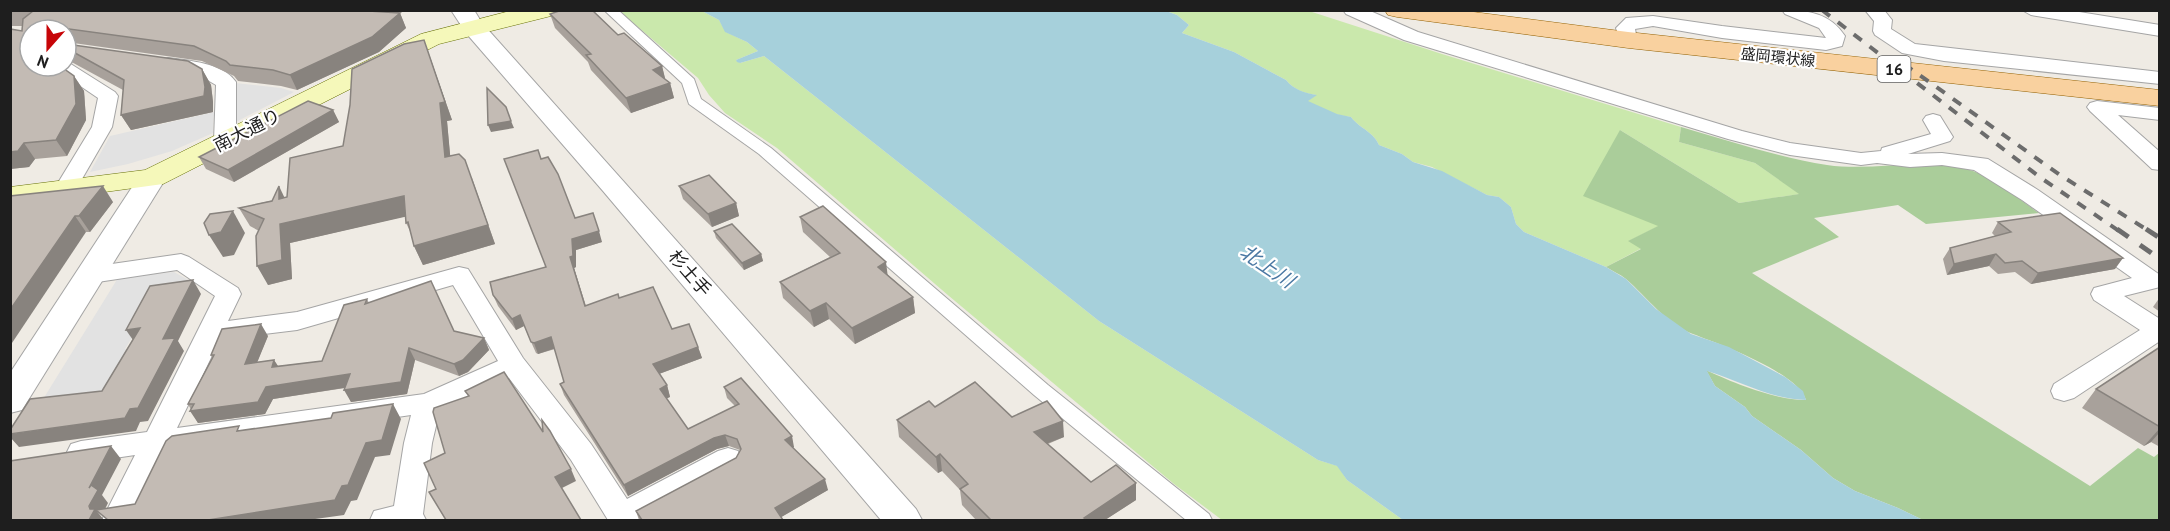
<svg xmlns="http://www.w3.org/2000/svg" width="2170" height="531" viewBox="0 0 2170 531" font-family="'PT Sans','Noto Sans JP',sans-serif">
<style>
.grass{fill:#cae8ac}
.forest{fill:#aacd9a}
.parking{fill:#e2e2e2}
.water{fill:#a6d0db}
.lines{fill:none;stroke-linecap:round;stroke-linejoin:round}
.pedestrian-casing{stroke:#a5a5a5;stroke-width:2}
.minor-casing{stroke:#a5a5a5;stroke-width:2}
.tertiary-casing{stroke:#a5a5a5;stroke-width:2}
.secondary-casing{stroke:#687208;stroke-width:1}
.primary-casing{stroke:#946204;stroke-width:1}
.pedestrian{fill:#fff;fill-rule:evenodd}
.minor{fill:#fff;fill-rule:evenodd}
.tertiary{fill:#fff;fill-rule:evenodd}
.secondary{fill:#f5f8ba;fill-rule:evenodd}
.primary{fill:#f9d19f;fill-rule:evenodd}
.rail-far1{stroke:#6c6c6c;stroke-width:4;stroke-dasharray:10 10;stroke-linecap:butt}
.rail{stroke:#6c6c6c;stroke-width:5;stroke-dasharray:14 14;stroke-linecap:butt}
.wall{fill:#a8a19b}
.shaded-wall{fill:#88837e}
.building{fill:#c3bbb4;stroke:#88837e;stroke-width:1.5}
.labels{text-anchor:middle;dominant-baseline:central;stroke-width:4.5;stroke-linejoin:round;paint-order:stroke}
.far-street-label{font-size:15px;fill:#1e1e1e;stroke:#fff}
.shield{fill:#fff;stroke:#626262;stroke-width:1.5}
.shield-label{font-size:16px;font-weight:bold;fill:#1e1e1e}
.street-label{font-size:18px;fill:#1e1e1e;stroke:#fff}
.water-label{font-size:20px;font-style:italic;fill:#4a78a3;stroke:#fff}
</style>
<rect width="100%" height="100%" fill="#efebe4"/>
<!-- grass -->
<g class="grass">
<path d="M 619,11 L 702,11 L 719,20 L 726,32 L 747,42 L 758,51 L 736,60 L 740,63 L 764,56 L 1099,321 L 1318,460 L 1338,466 L 1347,480 L 1403,520 L 1222,520 L 1174,484 L 949,296 L 777,148 L 725,113 L 709,95 L 698,78 Z"/>
<path d="M 1166,11 L 1309,11 L 1442,54 L 1681,127 L 1679,142 L 1755,163 L 1800,194 L 1739,203 L 1620,130 L 1659,226 L 1629,241 L 1642,248 L 1606,267 L 1524,232 L 1516,224 L 1511,207 L 1499,197 L 1487,195 L 1432,167 L 1413,162 L 1402,154 L 1379,145 C 1373,131 1360,129 1351,117 C 1337,115 1318,111 1307,101 L 1316,95 C 1304,93 1294,90 1286,80 L 1234,52 L 1182,33 L 1189,25 L 1177,15 Z"/>
</g>
<!-- forest -->
<path class="forest" d="M 1681,127 C 1729,141 1778,157 1827,165 C 1875,172 1927,156 1973,171 C 1997,179 2018,199 2039,213 L 1926,224 L 1898,205 L 1814,218 L 1839,237 L 1752,273 L 2090,486 L 2138,448 L 2154,457 L 2159,453 L 2159,520 L 1923,520 L 1898,508 L 1855,491 L 1833,478 L 1801,450 L 1752,416 L 1745,407 L 1715,386 L 1706,370 C 1731,382 1778,401 1806,400 C 1797,372 1719,344 1693,334 C 1666,324 1647,297 1626,279 C 1620,274 1612,271 1606,267 L 1641,249 L 1628,241 L 1658,226 L 1583,196 L 1620,130 L 1739,203 L 1799,194 L 1755,163 L 1679,142 Z"/>
<!-- parking -->
<g class="parking">
<path d="M 235,83 L 281,88 L 294,92 L 232,124 Z"/>
<path d="M 214,112 L 213,133 L 172,151 L 128,164 L 90,172 L 110,136 Z"/>
<path d="M 174,272 L 194,283 L 161,289 L 125,349 L 134,349 L 104,402 L 37,409 L 118,278 Z"/>
</g>
<!-- water -->
<path class="water" d="M 1166,11 L 1177,15 L 1189,25 L 1182,33 L 1234,52 L 1286,80 C 1294,90 1305,93 1317,95 L 1308,101 L 1337,114 L 1351,117 C 1360,129 1373,131 1379,145 L 1402,154 L 1413,162 L 1442,171 L 1487,195 L 1499,197 L 1511,207 L 1516,224 L 1524,232 L 1606,267 L 1626,279 L 1656,309 L 1691,334 L 1729,347 L 1785,377 L 1803,391 L 1806,400 C 1772,400 1738,380 1707,371 L 1715,386 L 1745,407 L 1752,416 L 1801,450 L 1833,478 L 1855,491 L 1898,508 L 1923,520 L 1403,520 L 1347,480 L 1337,466 L 1318,460 L 1099,321 L 764,56 L 740,63 L 737,62 L 736,60 L 758,51 L 747,42 L 725,32 L 719,20 L 702,11 Z"/>
<g class="lines">
<defs>
<path id="pedestrian" d="M 604,10 L 618,10 L 694,79 L 701,99 L 771,148 L 1048,385 L 1209,514 L 1212,520 L 1186,520 L 1034,395 L 759,154 L 689,104 L 682,83 Z"/>
<g id="minor">
<path d="M 1343,10 L 1368,10 L 1418,32 L 1742,131 L 1790,143 L 1861,153 L 1881,151 L 1882,148 L 1931,134 L 1923,120 L 1926,116 L 1933,114 L 1940,116 L 1953,137 L 1950,141 L 1908,154 L 1942,153 L 1988,159 L 2038,190 L 2160,275 L 2160,287 L 2124,296 L 2160,319 L 2160,341 L 2074,398 L 2064,401 L 2054,398 L 2051,391 L 2054,384 L 2140,330 L 2094,300 L 2091,294 L 2094,288 L 2132,278 L 2022,200 L 1974,170 L 1942,165 L 1910,167 L 1877,163 L 1861,165 L 1790,155 L 1728,139 L 1404,40 L 1346,14 Z"/>
<path d="M 1782,10 C 1808,10 1830,13 1845,36 L 1842,46 L 1826,50 L 1722,38 L 1653,26 L 1635,29 L 1637,40 L 1635,44 L 1621,44 L 1616,28 L 1626,18 L 1653,16 L 1722,26 L 1826,38 L 1819,28 L 1785,14 Z"/>
<path d="M 1865,10 L 1884,10 L 1892,20 L 1891,29 L 1915,44 L 2160,72 L 2160,84 L 1944,61 L 1902,53 L 1875,35 L 1873,31 L 1874,21 Z"/>
<path d="M 2022,10 L 2067,10 L 2160,25 L 2160,36 L 2031,15 Z"/>
<path d="M 168,58 C 189,61 222,62 236,82 L 236,141 L 232,145 L 225,147 L 218,145 L 214,141 L 216,85 L 197,74 L 161,68 L 158,64 L 161,60 Z"/>
<path d="M 66,61 L 115,92 L 118,96 L 112,127 L 75,191 L 72,196 L 64,198 L 56,196 L 53,191 L 92,127 L 98,98 L 51,66 L 66,66 Z"/>
<path d="M 2097,101 L 2160,108 L 2160,120 L 2118,115 L 2160,152 L 2160,170 L 2152,169 L 2090,111 L 2087,107 L 2090,103 Z"/>
<path d="M 181,254 L 189,257 L 238,288 L 241,294 L 228,321 L 297,312 L 459,267 L 468,269 L 523,358 L 591,444 L 627,499 L 718,451 L 728,448 L 738,451 L 742,459 L 738,467 L 639,520 L 608,520 L 571,460 L 509,378 L 440,409 L 432,443 L 423,514 L 426,520 L 370,520 L 374,511 L 394,506 L 404,443 L 411,415 L 166,451 L 132,520 L 102,520 L 135,455 L 81,463 L 71,460 L 67,452 L 71,444 L 81,441 L 147,432 L 215,296 L 177,270 L 91,283 L 82,281 L 79,275 L 82,269 L 91,267 ZM 453,285 L 498,361 L 424,394 L 177,428 L 222,335 L 231,338 L 297,330 Z"/>
</g>
<g id="tertiary">
<path d="M 451,10 L 474,10 L 482,23 L 916,509 L 922,520 L 881,520 L 603,191 L 466,33 Z"/>
<path d="M 152,170 L 162,172 L 166,178 L 22,410 L 10,413 L 10,373 L 142,172 Z"/>
</g>
<path id="secondary" d="M 514,10 L 558,10 L 555,15 L 439,44 L 163,184 L 10,205 L 10,187 L 145,170 L 421,34 Z"/>
<path id="primary" d="M 1385,10 L 1458,10 L 1628,32 L 2160,90 L 2160,106 L 1628,48 L 1397,17 L 1388,15 Z"/>
</defs>
<!-- pedestrian casing -->
<use href="#pedestrian" class="pedestrian-casing"/>
<!-- minor casing -->
<use href="#minor" class="minor-casing"/>
<!-- tertiary casing -->
<use href="#tertiary" class="tertiary-casing"/>
<!-- secondary casing -->
<use href="#secondary" class="secondary-casing"/>
<!-- primary casing -->
<use href="#primary" class="primary-casing"/>
<!-- pedestrian -->
<use href="#pedestrian" class="pedestrian"/>
<!-- minor -->
<use href="#minor" class="minor"/>
<!-- tertiary -->
<use href="#tertiary" class="tertiary"/>
<!-- secondary -->
<use href="#secondary" class="secondary"/>
<!-- primary -->
<use href="#primary" class="primary"/>
<!-- rail-far1 -->
<g class="rail-far1">
<path d="M 1822,10 L 2041,178 L 2119,231"/>
<path d="M 1904,64 L 2060,175 L 2149,231"/>
</g>
<!-- rail -->
<g class="rail">
<path d="M 2117,229 L 2160,259"/>
<path d="M 2146,229 L 2160,238"/>
</g>
</g>
<!-- wall -->
<g class="wall">
<path d="M 10,10 L 396,10 L 393,13 L 400,13 L 406,28 L 379,52 L 297,90 L 281,86 L 238,81 L 234,76 L 202,61 L 66,42 L 66,30 L 30,30 L 30,66 L 74,76 L 84,91 L 86,120 L 67,156 L 35,159 L 29,167 L 10,169 L 22,26 L 10,26 Z"/>
<path d="M 550,14 L 618,35 L 662,66 L 665,79 L 670,83 L 674,98 L 631,113 L 591,70 L 588,62 L 555,28 Z"/>
<path d="M 424,40 L 452,120 L 447,121 L 450,156 L 472,178 L 495,244 L 423,265 L 414,246 L 410,231 L 406,223 L 406,216 L 290,243 L 292,279 L 268,285 L 259,231 L 250,226 L 239,208 L 287,197 L 343,146 Z"/>
<path d="M 66,44 L 202,69 L 211,85 L 213,102 L 213,112 L 131,130 L 121,115 L 123,90 L 66,59 Z"/>
<path d="M 333,110 L 339,122 L 234,182 L 206,169 L 199,157 Z"/>
<path d="M 541,159 L 575,218 L 602,242 L 576,250 L 576,267 L 574,268 L 586,306 L 619,298 L 672,329 L 698,347 L 702,358 L 659,374 L 667,385 L 670,397 L 666,398 L 688,429 L 735,406 L 727,398 L 724,387 L 794,447 L 793,448 L 828,490 L 781,517 L 783,520 L 639,520 L 636,511 L 736,458 L 740,450 L 729,446 L 717,449 L 628,496 L 564,395 L 560,384 L 564,382 L 555,349 L 538,354 L 536,353 L 524,326 L 516,330 L 498,306 L 493,295 L 545,267 Z"/>
<path d="M 679,186 L 736,203 L 739,216 L 712,227 L 683,199 Z"/>
<path d="M 10,196 L 113,202 L 90,232 L 86,232 Z"/>
<path d="M 800,217 L 888,275 L 913,297 L 915,313 L 855,344 L 829,319 L 814,327 L 783,298 L 780,282 L 830,257 L 803,232 Z"/>
<path d="M 1998,222 L 2115,269 L 2031,284 L 2015,272 L 1998,274 L 1989,266 L 1947,275 L 1943,259 L 1950,248 L 1995,236 L 1992,233 Z"/>
<path d="M 714,231 L 761,254 L 763,261 L 744,270 L 716,238 Z"/>
<path d="M 2160,297 L 2160,312 L 2153,307 Z"/>
<path d="M 367,299 L 369,303 L 454,331 L 484,338 L 489,350 L 468,372 L 459,376 L 415,360 L 407,394 L 351,402 L 345,388 L 273,399 L 265,414 L 198,423 L 188,404 L 212,358 L 211,355 L 268,336 L 257,362 L 274,360 L 278,366 L 322,361 Z"/>
<path d="M 2160,347 L 2160,447 L 2151,442 L 2144,446 L 2082,408 L 2096,389 Z"/>
<path d="M 935,407 L 1012,417 L 1064,437 L 1048,444 L 1091,482 L 1136,483 L 1136,500 L 1105,520 L 976,520 L 962,505 L 960,490 L 942,471 L 938,473 L 899,437 L 897,420 Z"/>
</g>
<!-- shaded-wall -->
<g class="shaded-wall">
<path d="M 371,10 L 396,10 L 376,26 L 370,11 Z"/>
<path d="M 400,13 L 406,28 L 379,52 L 297,90 L 290,75 Z"/>
<path d="M 424,40 L 452,120 L 447,121 L 452,175 L 445,157 Z"/>
<path d="M 662,66 L 666,82 L 653,70 Z"/>
<path d="M 202,69 L 211,85 L 213,102 L 213,112 L 131,130 L 121,115 Z"/>
<path d="M 74,76 L 84,91 L 86,120 L 67,156 L 56,140 Z"/>
<path d="M 670,83 L 674,98 L 631,113 L 626,98 Z"/>
<path d="M 333,110 L 339,122 L 234,182 L 228,170 Z"/>
<path d="M 511,121 L 514,128 L 491,132 L 488,125 Z"/>
<path d="M 24,143 L 35,159 L 29,167 L 10,169 L 10,152 Z"/>
<path d="M 465,160 L 495,244 L 423,265 L 414,246 Z"/>
<path d="M 103,186 L 113,202 L 90,232 L 79,216 Z"/>
<path d="M 279,186 L 288,205 L 279,199 Z"/>
<path d="M 404,196 L 413,215 L 290,243 L 292,279 L 268,285 L 257,266 L 280,224 Z"/>
<path d="M 736,203 L 739,216 L 712,227 L 708,214 Z"/>
<path d="M 233,211 L 245,233 L 234,255 L 223,257 L 209,235 Z"/>
<path d="M 75,216 L 86,232 L 10,346 L 10,310 Z"/>
<path d="M 599,231 L 602,242 L 576,250 L 576,267 L 574,268 L 589,317 L 570,257 L 572,239 Z"/>
<path d="M 761,254 L 763,261 L 744,270 L 742,263 Z"/>
<path d="M 1996,254 L 1989,266 L 1947,275 L 1954,264 Z"/>
<path d="M 2123,258 L 2115,269 L 2031,284 L 2038,273 Z"/>
<path d="M 886,262 L 888,278 L 878,267 Z"/>
<path d="M 193,280 L 201,294 L 178,341 L 184,351 L 148,421 L 140,422 L 136,431 L 19,447 L 10,437 L 10,434 L 125,418 L 163,339 Z"/>
<path d="M 913,297 L 915,313 L 855,344 L 852,328 Z"/>
<path d="M 826,303 L 829,319 L 814,327 L 810,311 Z"/>
<path d="M 520,315 L 524,326 L 516,330 L 512,319 Z"/>
<path d="M 261,324 L 268,336 L 252,375 L 245,364 Z"/>
<path d="M 140,328 L 135,343 L 126,330 Z"/>
<path d="M 551,337 L 556,348 L 538,354 L 534,343 Z"/>
<path d="M 484,338 L 489,350 L 468,372 L 459,376 L 454,364 Z"/>
<path d="M 698,347 L 702,358 L 656,375 L 653,364 Z"/>
<path d="M 409,348 L 415,360 L 407,394 L 351,402 L 344,390 Z"/>
<path d="M 274,360 L 281,371 L 272,367 Z"/>
<path d="M 350,374 L 356,386 L 273,399 L 265,414 L 198,423 L 190,411 L 266,387 Z"/>
<path d="M 667,385 L 670,397 L 663,400 L 660,389 Z"/>
<path d="M 393,404 L 401,419 L 390,455 L 375,457 L 357,500 L 351,501 L 344,515 L 308,520 L 208,520 L 342,486 L 366,443 Z"/>
<path d="M 1063,421 L 1064,437 L 1035,448 L 1034,432 Z"/>
<path d="M 2160,428 L 2160,432 L 2151,442 L 2144,446 Z"/>
<path d="M 725,435 L 729,446 L 717,449 L 628,496 L 624,485 L 714,438 Z"/>
<path d="M 792,436 L 794,447 L 787,451 L 785,440 Z"/>
<path d="M 111,446 L 121,459 L 102,495 L 108,503 L 102,515 L 96,510 L 104,520 L 89,520 L 90,509 L 89,488 Z"/>
<path d="M 940,454 L 942,471 L 938,473 L 936,457 Z"/>
<path d="M 571,469 L 576,481 L 560,489 L 555,477 Z"/>
<path d="M 825,479 L 828,490 L 778,519 L 775,508 Z"/>
<path d="M 1136,483 L 1136,500 L 1105,520 L 1084,520 L 1084,518 Z"/>
</g>
<!-- building -->
<g class="building">
<path d="M 10,10 L 371,10 L 370,11 L 400,13 L 372,37 L 290,75 L 273,70 L 230,65 L 226,61 L 194,46 L 55,27 L 55,30 L 30,30 L 30,66 L 60,66 L 74,76 L 76,104 L 56,140 L 24,143 L 18,151 L 10,152 L 10,29 L 22,31 L 23,19 L 33,11 L 10,11 Z"/>
<path d="M 562,10 L 592,10 L 618,35 L 624,33 L 662,66 L 653,70 L 670,83 L 626,98 L 586,55 L 591,54 L 550,14 Z"/>
<path d="M 424,40 L 445,102 L 440,103 L 445,157 L 459,154 L 465,160 L 488,225 L 414,246 L 408,222 L 406,223 L 404,196 L 280,224 L 282,260 L 257,266 L 256,236 L 264,219 L 239,208 L 272,201 L 279,186 L 279,199 L 287,197 L 290,158 L 343,146 L 350,105 L 352,69 L 404,44 Z"/>
<path d="M 66,44 L 188,61 L 202,69 L 205,87 L 204,96 L 121,115 L 124,80 L 66,48 Z"/>
<path d="M 487,88 L 506,107 L 511,121 L 488,125 Z"/>
<path d="M 308,101 L 333,110 L 228,170 L 199,157 Z"/>
<path d="M 538,150 L 541,159 L 548,157 L 558,174 L 575,218 L 593,213 L 599,231 L 572,239 L 573,256 L 570,257 L 585,306 L 618,294 L 619,298 L 653,287 L 672,329 L 689,324 L 698,347 L 653,364 L 667,385 L 660,389 L 688,429 L 739,404 L 724,387 L 741,378 L 792,436 L 785,440 L 825,479 L 775,508 L 783,520 L 642,520 L 636,511 L 736,458 L 741,449 L 737,439 L 725,435 L 714,438 L 624,485 L 560,384 L 564,382 L 551,337 L 534,343 L 531,342 L 520,315 L 512,319 L 493,295 L 490,282 L 546,267 L 504,159 Z"/>
<path d="M 709,175 L 736,203 L 708,214 L 679,186 Z"/>
<path d="M 103,186 L 79,216 L 75,216 L 10,310 L 10,196 Z"/>
<path d="M 823,206 L 886,262 L 878,267 L 913,297 L 852,328 L 826,303 L 810,311 L 780,282 L 840,253 L 800,217 Z"/>
<path d="M 233,211 L 221,232 L 209,235 L 204,223 L 210,214 Z"/>
<path d="M 2060,213 L 2123,258 L 2038,273 L 2022,261 L 2005,263 L 1996,254 L 1954,264 L 1950,248 L 2011,232 L 1998,222 Z"/>
<path d="M 732,224 L 761,254 L 742,263 L 714,231 Z"/>
<path d="M 193,280 L 163,339 L 175,338 L 138,408 L 130,409 L 125,418 L 10,434 L 10,430 L 30,399 L 102,391 L 140,328 L 126,330 L 150,286 Z"/>
<path d="M 431,281 L 454,331 L 484,338 L 463,360 L 454,364 L 409,348 L 401,382 L 344,390 L 350,374 L 266,387 L 258,402 L 190,411 L 194,404 L 188,404 L 214,355 L 211,355 L 222,329 L 261,324 L 245,364 L 274,360 L 272,367 L 322,361 L 344,305 L 367,299 L 365,304 Z"/>
<path d="M 2160,347 L 2160,427 L 2096,389 Z"/>
<path d="M 504,372 L 543,432 L 542,420 L 550,431 L 566,460 L 571,469 L 555,477 L 581,520 L 446,520 L 429,492 L 436,489 L 424,463 L 445,453 L 433,412 L 434,408 L 469,396 L 465,391 Z"/>
<path d="M 975,382 L 1012,417 L 1047,401 L 1063,421 L 1034,432 L 1091,482 L 1116,465 L 1136,483 L 1084,518 L 1087,520 L 991,520 L 960,489 L 968,484 L 940,454 L 936,457 L 897,420 L 929,401 L 935,407 Z"/>
<path d="M 393,404 L 382,440 L 366,443 L 348,485 L 342,486 L 335,500 L 208,520 L 108,520 L 96,510 L 135,504 L 166,441 L 172,436 L 239,426 L 237,431 L 331,418 L 333,413 Z"/>
<path d="M 111,446 L 89,488 L 91,485 L 98,490 L 89,506 L 90,509 L 95,509 L 89,520 L 10,520 L 10,461 Z"/>
</g>
<g class="labels">
<!-- far-street labels -->
<g class="far-street-label">
<text transform="translate(1778 57) rotate(6)">盛岡環状線</text>
</g>
<!-- shield labels -->
<rect class="shield" x="1877.5" y="56" width="33" height="26" rx="4.5"/>
<g class="shield-label">
<text x="1894" y="69">16</text>
</g>
<!-- street labels -->
<g class="street-label">
<text transform="translate(247 130) rotate(-27)">南大通り</text>
<text transform="translate(690 273) rotate(49)">杉土手</text>
</g>
<!-- water labels -->
<g class="water-label">
<text transform="translate(1267 266) rotate(34)">北上川</text>
</g>
</g>
<!-- border -->
<rect width="2170" height="531" fill="none" stroke="#1e1e1e" stroke-width="24"/>
<!-- north arrow -->
<g transform="translate(48 48) rotate(201)"><circle r="28" fill="#ffffff" stroke="#a5a5a5" stroke-width="1.5"/>
<path d="M0-4.5L10 22L0 15L-10 22Z" fill="#c70508"/>
<text y="-9" font-size="16" font-weight="bold" text-anchor="middle" fill="#1e1e1e">N</text>
</g>
</svg>
